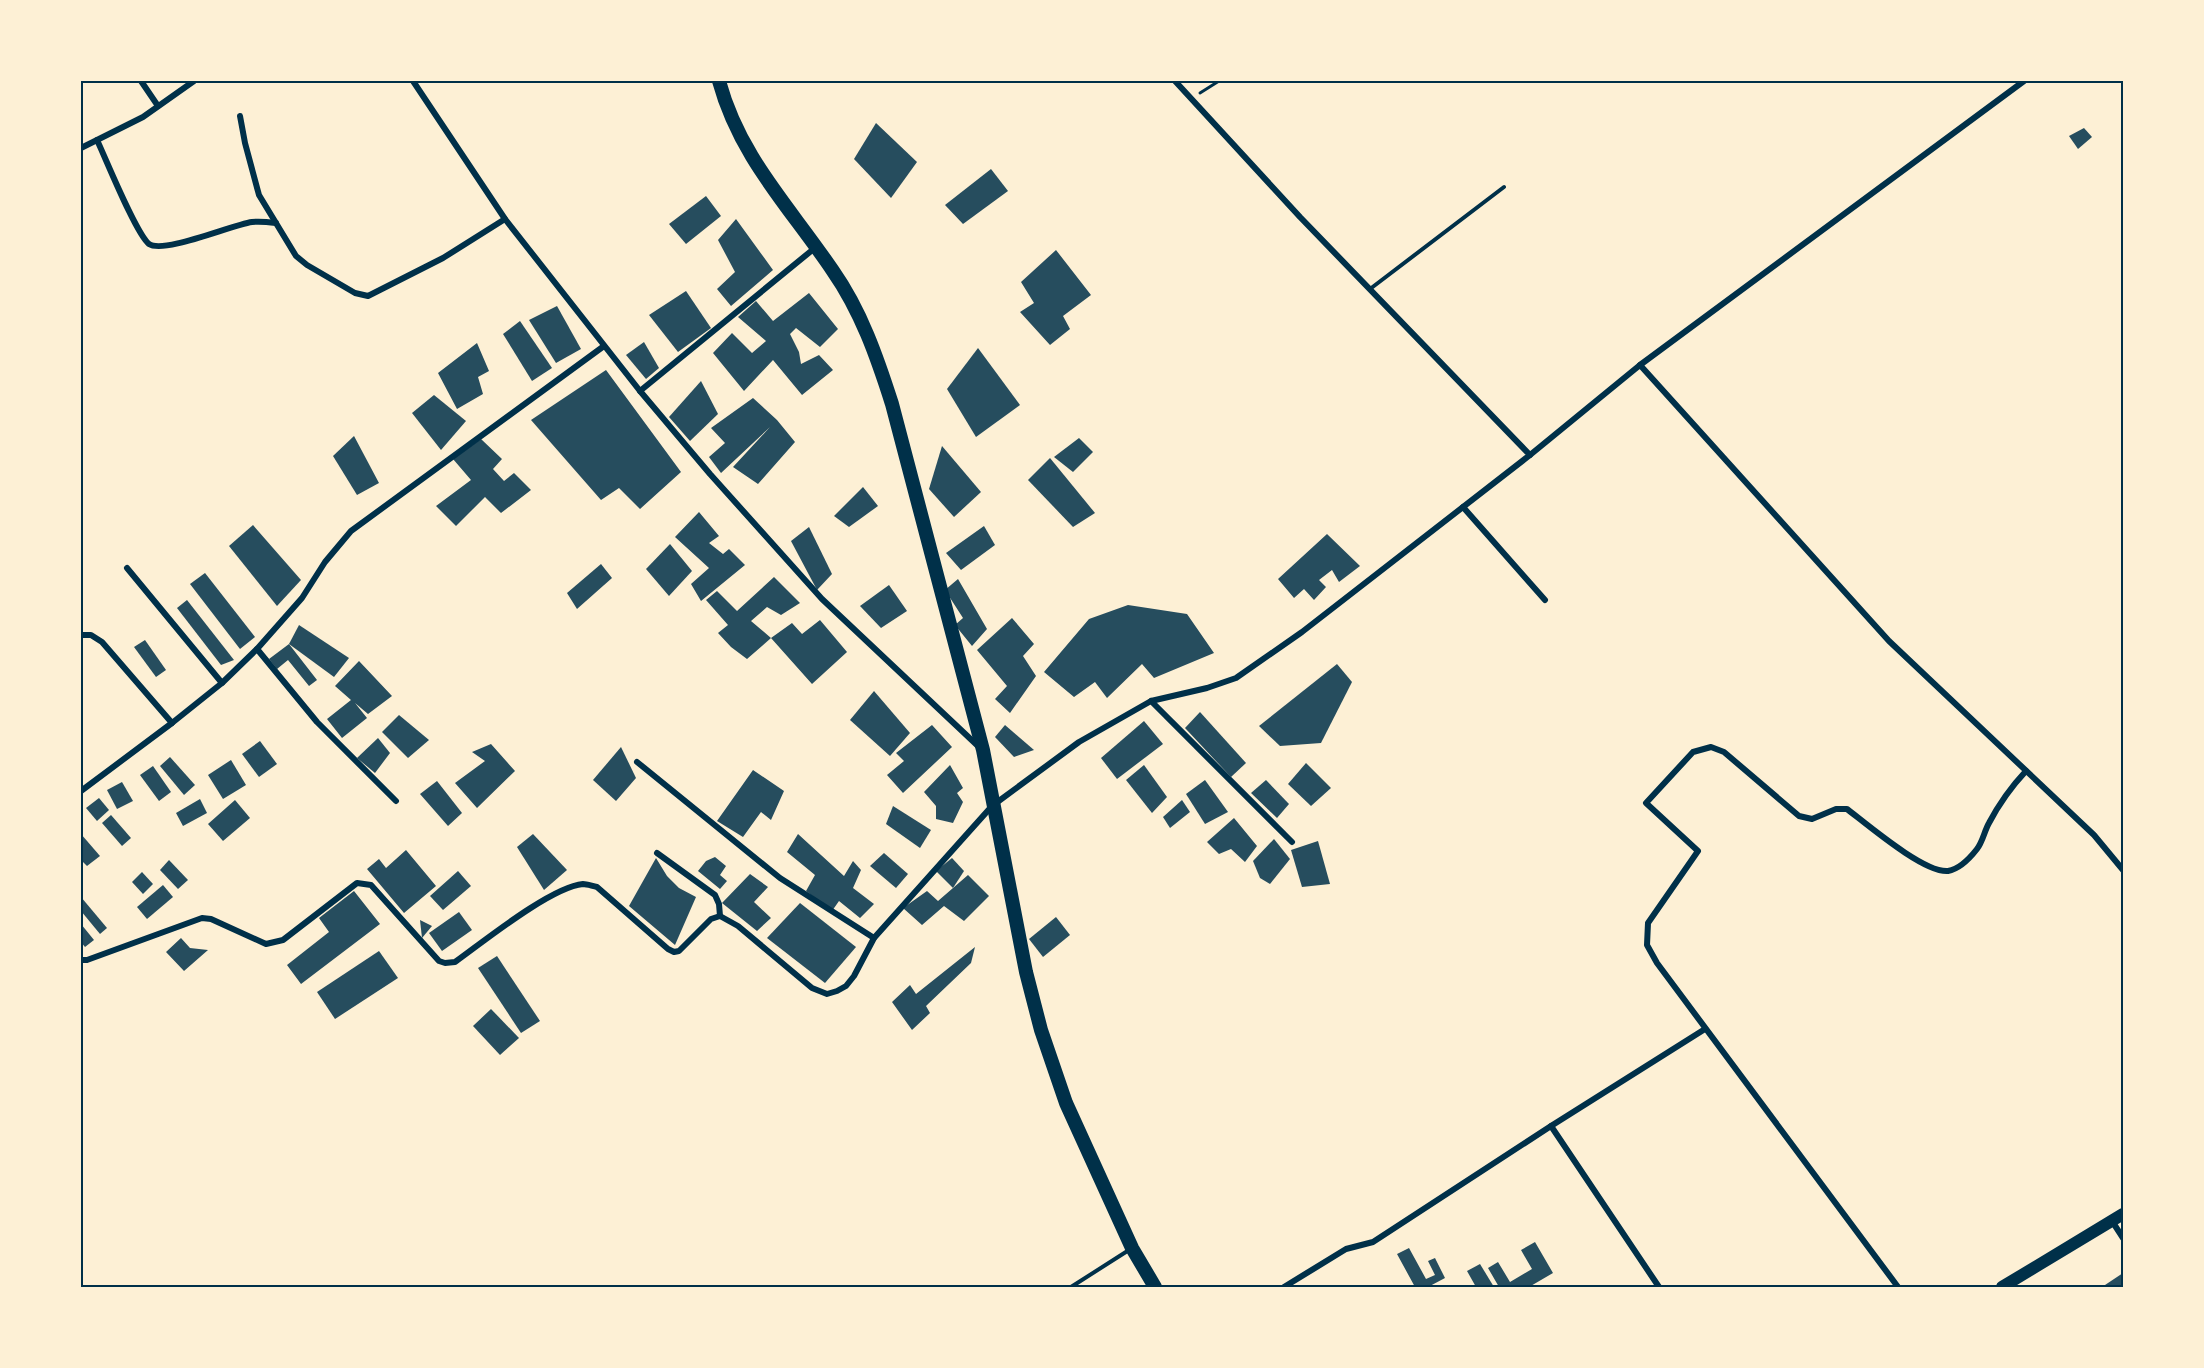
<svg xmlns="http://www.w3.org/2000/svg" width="2204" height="1368" viewBox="0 0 2204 1368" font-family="'Work Sans',sans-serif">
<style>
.building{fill:#264d5e}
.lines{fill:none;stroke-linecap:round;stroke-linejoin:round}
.path{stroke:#003049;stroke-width:3}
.service{stroke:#003049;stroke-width:4}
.minor{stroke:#003049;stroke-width:6}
.secondary{stroke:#003049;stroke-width:12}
.trunk{stroke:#003049;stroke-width:14}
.neatline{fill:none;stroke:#003049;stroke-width:2}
</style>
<rect width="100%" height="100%" fill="#fdf0d5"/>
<!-- building -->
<g class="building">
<path d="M 876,123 L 917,162 L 891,198 L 854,159 Z"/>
<path d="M 2084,128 L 2092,137 L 2078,149 L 2069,136 Z"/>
<path d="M 991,169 L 1008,191 L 963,224 L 945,205 Z"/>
<path d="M 706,196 L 721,216 L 686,244 L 669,224 Z"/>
<path d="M 736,219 L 773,270 L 731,306 L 717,289 L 735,272 L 718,240 Z"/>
<path d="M 1056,250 L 1091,295 L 1063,316 L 1070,329 L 1050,345 L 1020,312 L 1034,303 L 1021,282 Z"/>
<path d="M 686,291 L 711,328 L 678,352 L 649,315 Z"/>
<path d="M 809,293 L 838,329 L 820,347 L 796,328 L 790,334 L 799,352 L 801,364 L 819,355 L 833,370 L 802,395 L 773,360 L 744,391 L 713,353 L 732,333 L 752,353 L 766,341 L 738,317 L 756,301 L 773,321 Z"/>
<path d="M 557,306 L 581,349 L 556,363 L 529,320 Z"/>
<path d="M 520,321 L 552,368 L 532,381 L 503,334 Z"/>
<path d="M 644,342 L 659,368 L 646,379 L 626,355 Z"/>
<path d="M 477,343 L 489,371 L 478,377 L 483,394 L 457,409 L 438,373 Z"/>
<path d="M 978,348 L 1020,405 L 976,437 L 947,389 Z"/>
<path d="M 606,370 L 681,472 L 640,509 L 619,488 L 601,500 L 531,420 Z"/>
<path d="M 701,381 L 718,414 L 690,441 L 669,417 Z"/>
<path d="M 434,395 L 466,421 L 441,450 L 412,413 Z"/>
<path d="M 753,398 L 777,420 L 795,442 L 758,484 L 733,467 L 770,427 L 721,473 L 709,457 L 725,443 L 711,428 Z"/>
<path d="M 354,436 L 379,483 L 357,495 L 333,456 Z"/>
<path d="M 1079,438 L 1093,452 L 1073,472 L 1054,457 Z"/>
<path d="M 481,439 L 502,459 L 493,469 L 504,481 L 514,473 L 531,490 L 501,513 L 485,497 L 456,526 L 436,506 L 471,480 L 453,459 Z"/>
<path d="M 942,446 L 981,492 L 954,517 L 929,489 Z"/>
<path d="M 1050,458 L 1095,513 L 1073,527 L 1028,480 Z"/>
<path d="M 863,487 L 878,506 L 849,527 L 834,516 Z"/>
<path d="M 699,512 L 719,536 L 709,543 L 723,554 L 729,549 L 745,565 L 701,601 L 691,584 L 709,568 L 675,537 Z"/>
<path d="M 253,525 L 301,580 L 277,606 L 229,546 Z"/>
<path d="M 984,526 L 995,545 L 961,570 L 946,553 Z"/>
<path d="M 809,527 L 832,574 L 817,590 L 791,541 Z"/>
<path d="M 1327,534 L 1360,566 L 1339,582 L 1332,570 L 1319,580 L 1326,587 L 1314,600 L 1304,589 L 1294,598 L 1278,579 Z"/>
<path d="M 670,544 L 692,571 L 669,596 L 646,569 Z"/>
<path d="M 601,564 L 612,578 L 577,609 L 567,593 Z"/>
<path d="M 205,573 L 255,637 L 240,649 L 190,584 Z"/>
<path d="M 774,577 L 800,603 L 781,615 L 767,607 L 751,621 L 771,638 L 747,659 L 731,647 L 718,633 L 728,625 L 706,600 L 717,591 L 737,611 Z"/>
<path d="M 958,579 L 987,629 L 972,646 L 955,625 L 963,618 L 945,590 Z"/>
<path d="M 889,585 L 907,611 L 881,628 L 860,606 Z"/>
<path d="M 187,600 L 234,660 L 221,665 L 177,608 Z"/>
<path d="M 1128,605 L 1187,614 L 1214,653 L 1154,678 L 1142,664 L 1107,698 L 1095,682 L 1074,697 L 1044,672 L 1089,619 Z"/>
<path d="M 1012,618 L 1034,644 L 1023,656 L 1036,676 L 1010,713 L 995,699 L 1007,686 L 977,650 Z"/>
<path d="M 820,620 L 847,652 L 812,684 L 771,638 L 792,623 L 802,634 Z"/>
<path d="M 299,625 L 349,658 L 334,677 L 289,644 Z"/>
<path d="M 145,640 L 166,670 L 156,677 L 134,647 Z"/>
<path d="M 289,644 L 317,680 L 309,686 L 288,660 L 277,669 L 269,659 Z"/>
<path d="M 359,661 L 392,696 L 368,714 L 355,703 L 367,718 L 342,738 L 327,719 L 351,700 L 335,686 Z"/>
<path d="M 1337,664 L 1352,682 L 1321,743 L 1280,746 L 1259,726 Z"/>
<path d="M 874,691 L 910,733 L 890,756 L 850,720 Z"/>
<path d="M 1200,712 L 1246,763 L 1231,777 L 1185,728 Z"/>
<path d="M 399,715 L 429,740 L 408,758 L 382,732 Z"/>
<path d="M 1144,721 L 1163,744 L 1117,779 L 1101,758 Z"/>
<path d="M 932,725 L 952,747 L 903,793 L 887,775 L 904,761 L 896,753 Z"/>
<path d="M 1005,725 L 1034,750 L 1014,757 L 995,737 Z"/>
<path d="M 378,738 L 390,753 L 375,773 L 357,758 Z"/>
<path d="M 260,741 L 277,764 L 259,777 L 242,754 Z"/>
<path d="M 491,744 L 515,771 L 477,808 L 455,783 L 485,761 L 472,752 Z"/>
<path d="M 621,747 L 636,778 L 616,801 L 593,780 Z"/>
<path d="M 170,757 L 195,785 L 184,795 L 160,766 Z"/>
<path d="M 231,760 L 246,785 L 223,799 L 208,775 Z"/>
<path d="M 1306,763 L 1331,788 L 1311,806 L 1288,784 Z"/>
<path d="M 950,765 L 963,788 L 957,793 L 963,802 L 953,823 L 936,819 L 936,806 L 924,792 Z"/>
<path d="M 1144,765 L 1167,797 L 1152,813 L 1126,780 Z"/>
<path d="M 153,766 L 171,792 L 159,801 L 140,775 Z"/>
<path d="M 753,770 L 784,791 L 771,820 L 761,812 L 743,837 L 717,821 Z"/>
<path d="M 1205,780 L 1228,812 L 1205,824 L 1186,794 Z"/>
<path d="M 1266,780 L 1289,804 L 1277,818 L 1251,793 Z"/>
<path d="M 437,781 L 462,813 L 448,826 L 420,794 Z"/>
<path d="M 122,782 L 133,801 L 117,809 L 107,790 Z"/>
<path d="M 99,798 L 109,810 L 97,821 L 86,808 Z"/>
<path d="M 200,799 L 207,813 L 183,826 L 176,813 Z"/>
<path d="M 235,800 L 250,818 L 223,841 L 208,824 Z"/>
<path d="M 1182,800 L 1190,812 L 1170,828 L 1163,817 Z"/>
<path d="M 893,806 L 931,830 L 920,848 L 886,824 Z"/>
<path d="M 111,815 L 131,838 L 122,846 L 102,823 Z"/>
<path d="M 1234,818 L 1257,846 L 1245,862 L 1231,849 L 1219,854 L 1207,842 Z"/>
<path d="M 81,834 L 100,856 L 87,866 L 81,860 Z"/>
<path d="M 533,834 L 567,870 L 544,890 L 517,847 Z"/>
<path d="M 798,834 L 844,876 L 853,861 L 861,870 L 853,888 L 874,904 L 860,918 L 839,901 L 832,911 L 806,891 L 815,875 L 787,852 Z"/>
<path d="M 1274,839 L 1290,859 L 1270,884 L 1260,878 L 1253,861 Z"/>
<path d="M 1318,841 L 1330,884 L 1302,887 L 1291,850 Z"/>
<path d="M 406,850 L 436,886 L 404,913 L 367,869 L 379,859 L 386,868 Z"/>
<path d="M 884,853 L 908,874 L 896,888 L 870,866 Z"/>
<path d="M 715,857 L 726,866 L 720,875 L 727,881 L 720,889 L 698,871 L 706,861 Z"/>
<path d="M 656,858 L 667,876 L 679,888 L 696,897 L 675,945 L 629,906 Z"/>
<path d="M 952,858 L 964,871 L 953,888 L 936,871 Z"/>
<path d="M 169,860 L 188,880 L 178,889 L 160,870 Z"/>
<path d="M 458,871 L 471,886 L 443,910 L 430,896 Z"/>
<path d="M 142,872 L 153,884 L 143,894 L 132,882 Z"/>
<path d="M 750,874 L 768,887 L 754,902 L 771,918 L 757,931 L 722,903 Z"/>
<path d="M 968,875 L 989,896 L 964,921 L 944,906 L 922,925 L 903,908 L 927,891 L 938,901 Z"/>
<path d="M 163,885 L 173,897 L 147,919 L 137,907 Z"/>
<path d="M 354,891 L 380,924 L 301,984 L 287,965 L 329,932 L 319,918 Z"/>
<path d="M 81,897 L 107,928 L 100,934 L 81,911 Z"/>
<path d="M 800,903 L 856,947 L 825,983 L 767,938 Z"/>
<path d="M 459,912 L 472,930 L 442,951 L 429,933 Z"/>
<path d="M 1056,917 L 1070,935 L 1043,957 L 1029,939 Z"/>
<path d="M 420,920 L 432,926 L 422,938 Z"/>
<path d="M 81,924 L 94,940 L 85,947 L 81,942 Z"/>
<path d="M 181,938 L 190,948 L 208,950 L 184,971 L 166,952 Z"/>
<path d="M 975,947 L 971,963 L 926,1006 L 930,1013 L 912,1030 L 892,1002 L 910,985 L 916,994 Z"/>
<path d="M 379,951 L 398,978 L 335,1019 L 317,992 Z"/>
<path d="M 497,956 L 540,1021 L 521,1033 L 478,968 Z"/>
<path d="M 491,1009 L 519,1038 L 500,1055 L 473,1026 Z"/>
<path d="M 1535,1242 L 1553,1273 L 1529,1287 L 1499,1287 L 1488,1268 L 1498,1262 L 1510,1282 L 1532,1269 L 1521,1250 Z"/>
<path d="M 1409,1248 L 1426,1279 L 1435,1275 L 1428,1261 L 1435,1258 L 1445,1278 L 1428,1287 L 1415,1287 L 1397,1254 Z"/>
<path d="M 1480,1264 L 1494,1287 L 1476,1287 L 1467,1271 Z"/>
<path d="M 2123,1273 L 2123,1287 L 2102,1287 Z"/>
</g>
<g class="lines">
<!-- path -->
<path class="path" d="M 1200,93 L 1219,81"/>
<!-- service -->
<g class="service">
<path d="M 1370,289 L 1504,187"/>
<path d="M 1071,1287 L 1129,1250"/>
</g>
<!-- minor -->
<g class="minor">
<path d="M 141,81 L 158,106"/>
<path d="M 413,81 L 505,219 L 640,391 L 710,474 L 822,599 L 978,746"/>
<path d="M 1175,81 L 1300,217 L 1530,455"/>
<path d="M 240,116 L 245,143 L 259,195 L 296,256 L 307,265 L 355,293 L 368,296 L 443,258 L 505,219"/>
<path d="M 97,140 C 106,159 136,234 149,244 C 164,254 231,225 252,222 C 260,221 268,222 276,223"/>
<path d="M 81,148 L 143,117 L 194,81"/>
<path d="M 1640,365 L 2024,81"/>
<path d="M 640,391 L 816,247"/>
<path d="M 1463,507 L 1545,600"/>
<path d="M 127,568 L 222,683"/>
<path d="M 81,635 L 91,635 L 102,642 L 172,723"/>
<path d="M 257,649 L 317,722 L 396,801"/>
<path d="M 1151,701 L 1292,842"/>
<path d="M 637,762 L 780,878 L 874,938"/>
<path d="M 81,791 L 172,723 L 222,683 L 257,649 L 302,598 L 325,562 L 351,531 L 604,346"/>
<path d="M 657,853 L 715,895 L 719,904 L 720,916"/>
<path d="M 81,960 L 87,960 L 202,918 L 211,919 L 266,944 L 283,940 L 357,883 L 371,885 L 439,961 L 445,963 L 455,962 C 483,942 551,887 583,884 C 587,884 592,886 597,887 L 668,949 L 674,952 L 679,951 L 711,919 L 720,916 L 738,926 L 812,988 L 827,994 L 837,991 L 846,986 L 854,976 L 874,938 L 992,806 L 1079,742 L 1151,701 L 1207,688 L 1236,678 L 1302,632 L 1530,455 L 1640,365 L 1889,641 L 2094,835 L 2123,870"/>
<path d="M 1551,1126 L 1659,1287"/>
<path d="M 2112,1221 L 2123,1238"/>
<path d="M 1284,1287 L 1346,1249 L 1373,1242 L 1551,1126 L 1705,1029"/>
<path d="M 1898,1287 L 1657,963 L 1647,945 L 1648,923 L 1698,851 L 1646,803 L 1693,752 L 1711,747 L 1724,752 L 1799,816 L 1812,819 L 1836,809 L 1847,809 C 1868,825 1924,873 1948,871 C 1960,869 1970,858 1977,849 C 1983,841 1984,832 1989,823 C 1999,804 2011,787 2026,771"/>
</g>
<!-- secondary -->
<path class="secondary" d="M 2002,1287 L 2123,1214"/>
<!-- trunk -->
<path class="trunk" d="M 719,81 C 740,158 790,207 833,271 C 861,311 877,357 892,404 L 983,750 L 1026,972 L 1041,1030 L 1066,1103 L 1132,1248 L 1155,1287"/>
</g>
<!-- border -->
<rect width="2204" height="1368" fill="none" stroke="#fdf0d5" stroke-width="165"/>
<rect x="82" y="82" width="2040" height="1204" class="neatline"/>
</svg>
